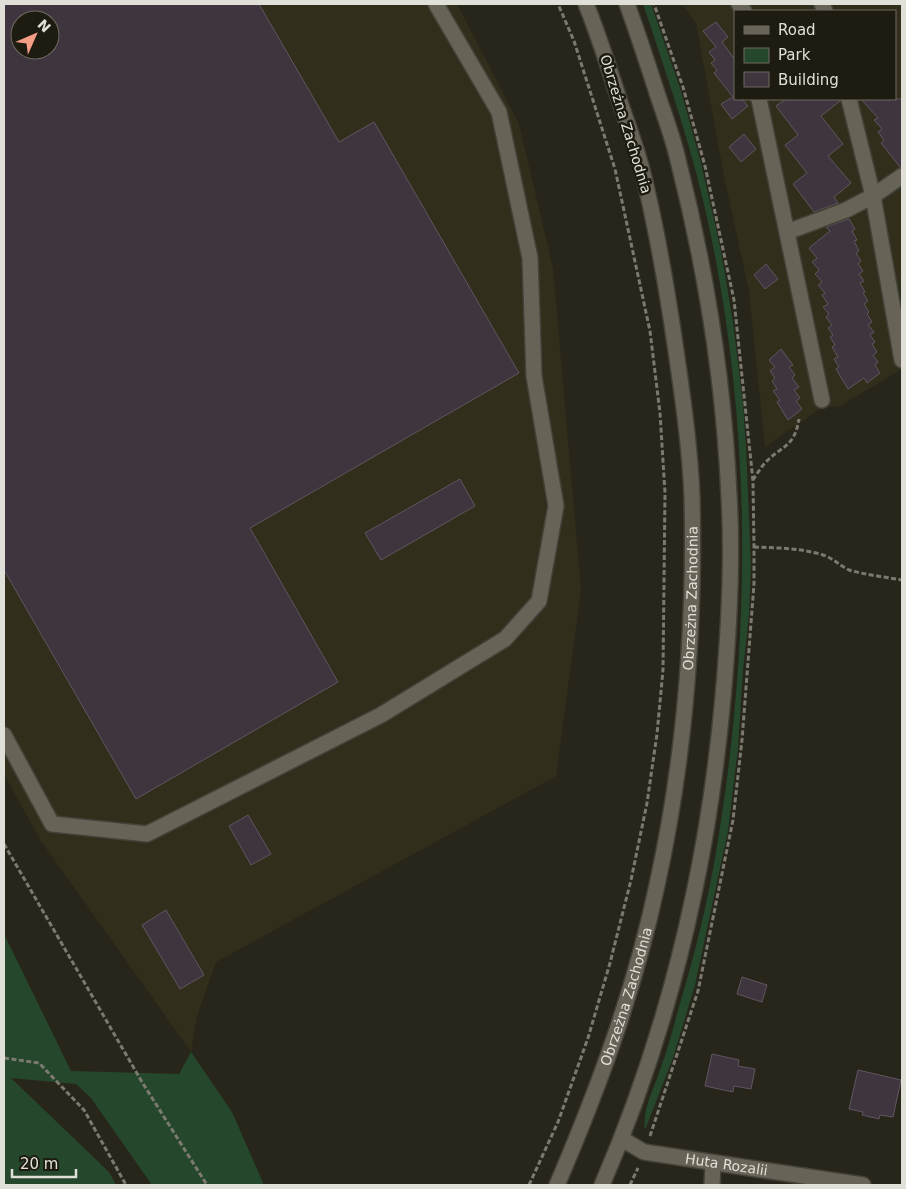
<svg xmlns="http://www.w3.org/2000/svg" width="906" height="1189" viewBox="0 0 906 1189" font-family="'DejaVu Sans',sans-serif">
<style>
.built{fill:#322e1c;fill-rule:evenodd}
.green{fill:#25482c}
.building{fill:#3e353f;stroke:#5f5660;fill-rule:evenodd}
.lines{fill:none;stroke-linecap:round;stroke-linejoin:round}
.minor-casing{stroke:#434138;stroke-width:18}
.path{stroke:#7c7a70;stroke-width:3;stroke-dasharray:5 2.5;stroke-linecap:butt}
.minor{stroke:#676457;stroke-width:15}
.labels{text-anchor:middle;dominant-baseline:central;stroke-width:5;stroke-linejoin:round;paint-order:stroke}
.street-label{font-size:14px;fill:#e1e0d8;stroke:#1e1c11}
</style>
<rect width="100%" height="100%" fill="#28261a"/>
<!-- built -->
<g class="built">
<path d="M 4,4 L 457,4 L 519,124 L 553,268 L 581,590 L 556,776 L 216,962 L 197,1016 L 191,1052 L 41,841 L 4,774 ZM 20,20 L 50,20 L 50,50 L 20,50 Z"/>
<path d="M 682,4 L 902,4 L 902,369 L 838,407 L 824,406 L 765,447 L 749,291 L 725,181 L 696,23 ZM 735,11 L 895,11 L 895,99 L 735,99 Z"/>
</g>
<!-- green -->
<g class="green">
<path d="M 643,4 L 651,4 L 681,91 L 701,163 L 721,251 L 733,322 L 743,404 L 746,446 L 751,565 L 749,615 L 743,670 L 738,748 L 728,831 L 695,985 L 673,1058 L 645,1130 C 642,1109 654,1089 660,1070 C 667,1051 672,1033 677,1014 C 694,957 709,899 718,840 C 751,638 752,432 710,231 C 694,153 668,79 643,4 Z"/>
<path d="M 4,934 L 71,1071 L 179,1074 L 191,1052 L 232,1112 L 264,1185 L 152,1185 L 91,1098 L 76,1084 L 11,1078 L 109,1172 L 116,1185 L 4,1185 Z"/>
</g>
<!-- building -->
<g class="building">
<path d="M 4,4 L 259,4 L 339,142 L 374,122 L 519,373 L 250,528 L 338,682 L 136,799 L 4,570 ZM 20,20 L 50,20 L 50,50 L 20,50 Z"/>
<path d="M 716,22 L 728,37 L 722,42 L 733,57 L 735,56 L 735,99 L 742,99 L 748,106 L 732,119 L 721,104 L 733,97 L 714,73 L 717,70 L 711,63 L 715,60 L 709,52 L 716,47 L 703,31 Z"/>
<path d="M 786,99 L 840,99 L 840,101 L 821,116 L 843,144 L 828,156 L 851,183 L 834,197 L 838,203 L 814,212 L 793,184 L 807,173 L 785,145 L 798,135 L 776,106 Z"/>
<path d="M 861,99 L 902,99 L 902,167 L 900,167 L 881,143 L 884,140 L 878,132 L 882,129 L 874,120 L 878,118 Z"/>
<path d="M 744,134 L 756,149 L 741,162 L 729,147 Z"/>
<path d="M 849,219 L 855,229 L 852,231 L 857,240 L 854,241 L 859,251 L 856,253 L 861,261 L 858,264 L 863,271 L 859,274 L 864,281 L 860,283 L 865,292 L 863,293 L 868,301 L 864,304 L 869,312 L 867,314 L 872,322 L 868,325 L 874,332 L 870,335 L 875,342 L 872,344 L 877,352 L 873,355 L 878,362 L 875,365 L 880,373 L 867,383 L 864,378 L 848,389 L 836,369 L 839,367 L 834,359 L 838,357 L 832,347 L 835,345 L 830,337 L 833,335 L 828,328 L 832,325 L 826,317 L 829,314 L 823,307 L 828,304 L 822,295 L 825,293 L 818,285 L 822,282 L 815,274 L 819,270 L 812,262 L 817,258 L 809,248 L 830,231 L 826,227 Z"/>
<path d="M 766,264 L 778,279 L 765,289 L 754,275 Z"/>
<path d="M 781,349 L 793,365 L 789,367 L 795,375 L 792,378 L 799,387 L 794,390 L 800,398 L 796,401 L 802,409 L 788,420 L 777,402 L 780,400 L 773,391 L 777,389 L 772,381 L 775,378 L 770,371 L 775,367 L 769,360 Z"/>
<path d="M 460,479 L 475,506 L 381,560 L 365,533 Z"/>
<path d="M 248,815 L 271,854 L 251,865 L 229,826 Z"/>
<path d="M 166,910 L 204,975 L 180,989 L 142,925 Z"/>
<path d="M 742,977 L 767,985 L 762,1002 L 737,994 Z"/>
<path d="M 712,1054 L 739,1060 L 738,1066 L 755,1069 L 751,1089 L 734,1086 L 733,1092 L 705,1086 Z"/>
<path d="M 858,1070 L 901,1080 L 893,1117 L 880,1115 L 879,1119 L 862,1115 L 863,1112 L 849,1109 Z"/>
</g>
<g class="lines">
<defs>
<g id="minor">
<path d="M 739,4 L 744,11"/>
<path d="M 822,4 L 825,11"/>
<path d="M 759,99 L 822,400"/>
<path d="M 849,99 L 873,196 L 902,360"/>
<path d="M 787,232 L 846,210 L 873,196 L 902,176"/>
<path d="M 4,735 L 52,824 L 147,834 L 381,715 L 505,639 L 539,601 L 556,506 L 534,376 L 530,258 L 499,112 L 436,4"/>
<path id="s1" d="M 622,1139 L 644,1152 L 863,1185"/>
<path id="s2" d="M 557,1185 C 599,1087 635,989 657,885 C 685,758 695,626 692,497 C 690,448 683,399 676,351 C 667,289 657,227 641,166 C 635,144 627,123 620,102 C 609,69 599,36 586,4"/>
<path d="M 602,1185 C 669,1030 708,865 723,697 C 729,631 733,563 729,496 C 724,383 706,270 678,160 C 673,138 665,117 658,96 C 648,65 638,34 627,4"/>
<path d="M 712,1185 L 713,1163"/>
</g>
</defs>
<!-- minor casing -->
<use href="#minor" class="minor-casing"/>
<!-- path -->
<g class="path">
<path d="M 753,480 C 756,475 760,469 764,464 C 781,445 794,449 799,419"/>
<path d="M 754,547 C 777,548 801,548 823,555 C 833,558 840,566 849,570 C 866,575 885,577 902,580"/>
<path d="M 4,844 L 142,1082 L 207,1185"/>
<path d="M 4,1058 L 39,1063 L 84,1110 L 126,1185"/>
<path d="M 650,1136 L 698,991 L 733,820 L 742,740 L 754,584 L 754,547 L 753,481 L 734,300 L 705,166 L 683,87 L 654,4"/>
<path d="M 529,1185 L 558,1122 L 588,1038 L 610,963 L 631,880 L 647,803 L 657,734 L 663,670 L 665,493 L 660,413 L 650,331 L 615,169 L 574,41 L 558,4"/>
<path d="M 630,1185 L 638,1168"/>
</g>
<!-- minor -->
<use href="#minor" class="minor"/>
</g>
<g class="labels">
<!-- street labels -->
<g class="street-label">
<text transform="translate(626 124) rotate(73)">Obrzeżna Zachodnia</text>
<text stroke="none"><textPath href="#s2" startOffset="606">Obrzeżna Zachodnia</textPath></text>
<text stroke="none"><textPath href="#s2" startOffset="201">Obrzeżna Zachodnia</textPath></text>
<text stroke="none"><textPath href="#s1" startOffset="109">Huta Rozalii</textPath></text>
</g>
</g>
<!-- border -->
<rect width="906" height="1189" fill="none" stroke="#e1e0d8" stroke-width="10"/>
<!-- legend -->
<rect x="734" y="10" width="162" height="90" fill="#1e1c11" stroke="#6c6a61"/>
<rect x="744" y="26" width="25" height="8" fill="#676457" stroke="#6c6a61"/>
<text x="778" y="35" font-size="15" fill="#e1e0d8">Road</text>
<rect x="744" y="48" width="25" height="15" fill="#25482c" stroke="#6c6a61"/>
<text x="778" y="60" font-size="15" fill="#e1e0d8">Park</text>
<rect x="744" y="72" width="25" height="15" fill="#3e353f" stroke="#6c6a61"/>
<text x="778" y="85" font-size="15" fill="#e1e0d8">Building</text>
<!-- north arrow -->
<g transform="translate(35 35) rotate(45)"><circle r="24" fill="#1e1c11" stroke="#6c6a61"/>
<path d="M0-4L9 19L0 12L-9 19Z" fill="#f49e86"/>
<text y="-8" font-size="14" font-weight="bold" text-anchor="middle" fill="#e1e0d8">N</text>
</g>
<!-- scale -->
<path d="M12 1169v8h64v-8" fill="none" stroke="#e1e0d8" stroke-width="2.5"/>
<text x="20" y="1169" font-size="15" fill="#e1e0d8" stroke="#1e1c11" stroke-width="4" paint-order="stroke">20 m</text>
</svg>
